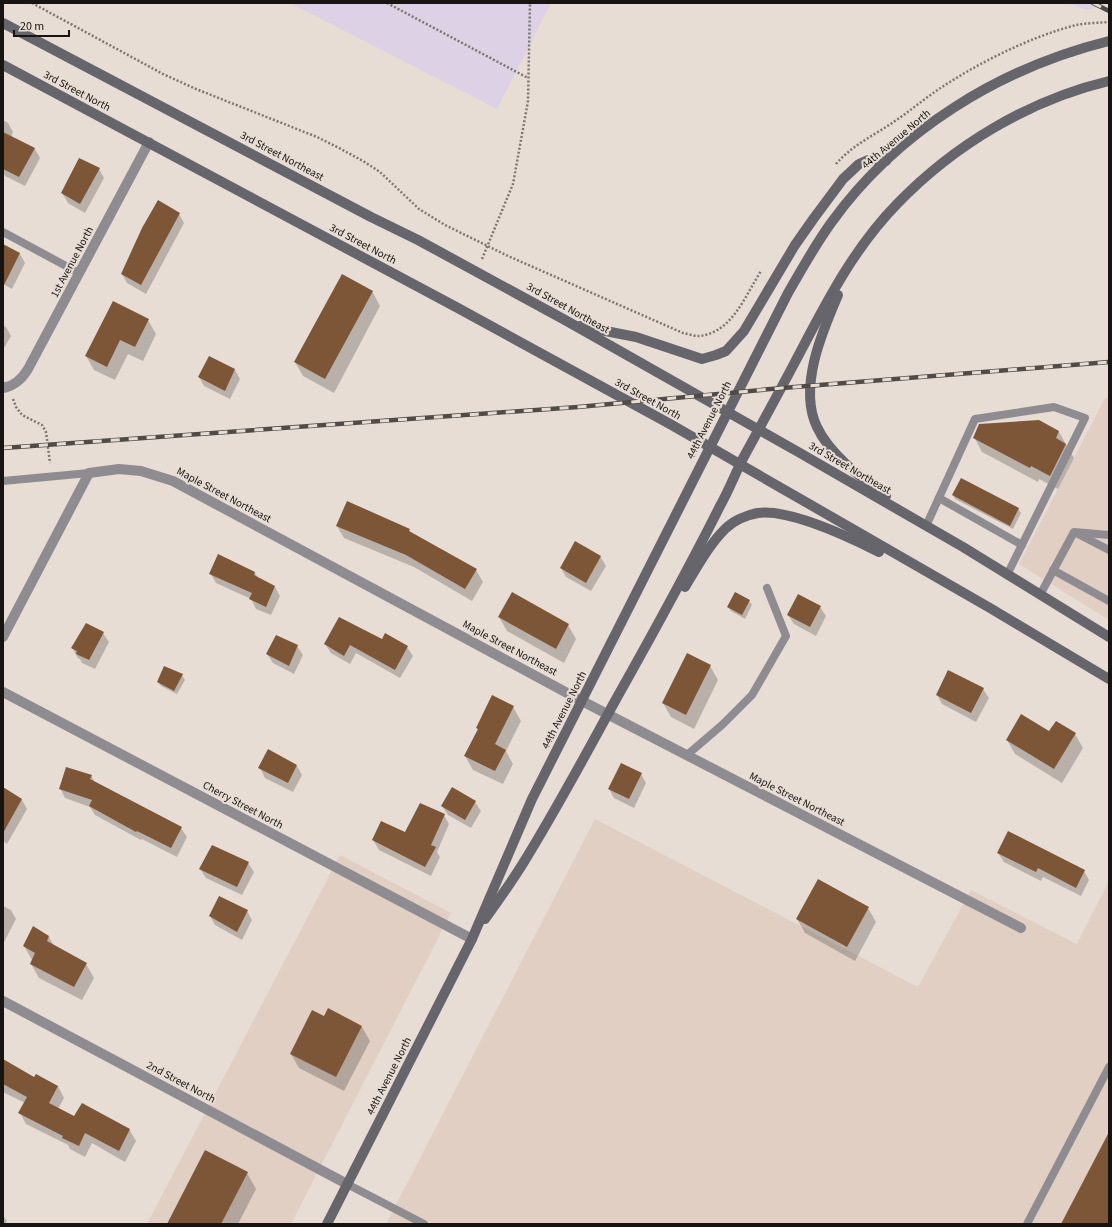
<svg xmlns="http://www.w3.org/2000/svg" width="1112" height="1227" viewBox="0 0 1112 1227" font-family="'Source Sans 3',sans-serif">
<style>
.built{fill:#e0cfc2}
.industrial{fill:#dcd1e5}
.shadow{fill:#0003}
.building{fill:#7d5637}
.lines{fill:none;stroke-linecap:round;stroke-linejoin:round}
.path{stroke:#7d7670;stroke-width:2.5;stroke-dasharray:2 2;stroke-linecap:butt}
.service{stroke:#8e8c91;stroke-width:8}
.minor{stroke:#8e8c91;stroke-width:10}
.secondary{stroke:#67656c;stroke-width:10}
.rail-casing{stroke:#504b46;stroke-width:4.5}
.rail{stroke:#e8ddd5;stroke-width:3;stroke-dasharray:9;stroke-linecap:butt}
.labels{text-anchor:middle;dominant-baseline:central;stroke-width:4;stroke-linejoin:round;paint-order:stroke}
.street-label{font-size:11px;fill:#171411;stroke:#e8ddd5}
</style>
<rect width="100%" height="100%" fill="#e8ddd5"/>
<!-- built -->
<g class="built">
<path d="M 1105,398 L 1109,398 L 1109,620 L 1019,564 Z"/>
<path d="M 595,819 L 918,987 L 971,890 L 1077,944 L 1109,881 L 1109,1224 L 386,1224 Z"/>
<path d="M 340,855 L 451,913 L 291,1224 L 147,1224 Z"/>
</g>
<!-- industrial -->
<g class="industrial">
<path d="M 290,3 L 551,3 L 497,109 Z"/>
<path d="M 1068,3 L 1109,3 L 1109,4 L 1087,10 Z"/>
</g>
<!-- shadow -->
<g class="shadow">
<path d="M 3,120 L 8,123 L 13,132 L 11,137 L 35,149 L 40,158 L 25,186 L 5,176 L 3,172 Z"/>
<path d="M 99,169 L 104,178 L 85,213 L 68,203 L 62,193 Z"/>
<path d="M 179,214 L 184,223 L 146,294 L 127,283 L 122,274 Z"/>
<path d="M 3,245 L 20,254 L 25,263 L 12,289 L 3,284 Z"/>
<path d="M 372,291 L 380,306 L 334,393 L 303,376 L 295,362 Z"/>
<path d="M 148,320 L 156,334 L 143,361 L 128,354 L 115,380 L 94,370 L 86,356 Z"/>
<path d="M 3,325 L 6,327 L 11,336 L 3,350 Z"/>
<path d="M 209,357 L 235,370 L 240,379 L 230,399 L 204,386 L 199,377 Z"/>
<path d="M 1059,432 L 1074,458 L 1058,489 L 1039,479 L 1038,482 L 982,452 L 974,437 Z"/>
<path d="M 953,495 L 1018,508 L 1021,513 L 1013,529 L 955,499 Z"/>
<path d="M 337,526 L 409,530 L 412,534 L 476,570 L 483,582 L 472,601 L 414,567 L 344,538 Z"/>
<path d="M 600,556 L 606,566 L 591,591 L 566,577 L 561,568 Z"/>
<path d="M 255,573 L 258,578 L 275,587 L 280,596 L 271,615 L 256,609 L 251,599 L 216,583 L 211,574 Z"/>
<path d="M 749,601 L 752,605 L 745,619 L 731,611 L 728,607 Z"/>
<path d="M 820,607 L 826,616 L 816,636 L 794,624 L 788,615 Z"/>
<path d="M 499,617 L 568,625 L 576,639 L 564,663 L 507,631 Z"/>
<path d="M 103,633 L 109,642 L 95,669 L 82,663 L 80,659 L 78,658 L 72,648 Z"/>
<path d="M 325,644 L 407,647 L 413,656 L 400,678 L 356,653 L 350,664 L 331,653 Z"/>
<path d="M 297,646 L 303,655 L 294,674 L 273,663 L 267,654 Z"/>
<path d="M 710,666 L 718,680 L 694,729 L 671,717 L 663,703 Z"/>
<path d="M 182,675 L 185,680 L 177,694 L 161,686 L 158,682 Z"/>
<path d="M 983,689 L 989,698 L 976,722 L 942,704 L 937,695 Z"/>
<path d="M 513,707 L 521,721 L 506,751 L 513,764 L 503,784 L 473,770 L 465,756 L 478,730 L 477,728 Z"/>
<path d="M 1075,734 L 1083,748 L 1062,783 L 1015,754 L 1007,740 Z"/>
<path d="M 297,766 L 302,775 L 293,792 L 265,778 L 260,768 Z"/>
<path d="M 641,774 L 646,783 L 634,808 L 614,798 L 609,789 Z"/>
<path d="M 91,775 L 95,783 L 181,828 L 187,837 L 177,857 L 142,839 L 141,840 L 95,815 L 90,807 L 65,798 L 60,788 Z"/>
<path d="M 3,789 L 22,800 L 27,809 L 7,844 L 3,841 Z"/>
<path d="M 475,802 L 481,811 L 471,828 L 448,815 L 442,806 Z"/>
<path d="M 444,815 L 449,824 L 437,852 L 440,857 L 431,876 L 379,850 L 373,840 L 405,833 Z"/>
<path d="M 212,846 L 248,863 L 254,872 L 242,895 L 206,878 L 200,869 Z"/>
<path d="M 998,853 L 1084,871 L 1089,880 L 1081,896 L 1043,877 L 1041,881 L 1004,862 Z"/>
<path d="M 3,906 L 11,910 L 16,919 L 3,944 Z"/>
<path d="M 868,908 L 876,922 L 855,961 L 805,933 L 797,919 Z"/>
<path d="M 247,911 L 252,920 L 242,940 L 215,925 L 210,916 Z"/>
<path d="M 33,928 L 49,937 L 54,946 L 86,964 L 94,978 L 82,1000 L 39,978 L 31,964 L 32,960 L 24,946 Z"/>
<path d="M 324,1017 L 362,1027 L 370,1041 L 344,1091 L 299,1068 L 291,1054 Z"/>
<path d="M 3,1060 L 35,1078 L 58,1086 L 64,1098 L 58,1109 L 75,1117 L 129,1129 L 136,1141 L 125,1162 L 92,1143 L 85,1157 L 70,1149 L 68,1145 L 26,1124 L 20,1113 L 25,1103 L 3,1092 Z"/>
<path d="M 247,1173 L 256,1189 L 238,1224 L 167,1224 Z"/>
<path d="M 3,1215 L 7,1221 L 5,1224 L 3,1224 Z"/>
</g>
<!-- building -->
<g class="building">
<path d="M 3,132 L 35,148 L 19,177 L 3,169 Z"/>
<path d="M 79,158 L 100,168 L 80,204 L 61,193 Z"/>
<path d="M 158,200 L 180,213 L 141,285 L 121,274 L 142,228 Z"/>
<path d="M 3,244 L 20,253 L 3,287 Z"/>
<path d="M 342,274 L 373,291 L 325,379 L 294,362 Z"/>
<path d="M 113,301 L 149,319 L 135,347 L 120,340 L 107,367 L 85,356 Z"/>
<path d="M 209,356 L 235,369 L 225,391 L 198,377 Z"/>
<path d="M 1039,420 L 1059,431 L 1056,438 L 1066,444 L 1050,476 L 1031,466 L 1030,468 L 973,438 L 979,424 Z"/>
<path d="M 961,478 L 1019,508 L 1010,526 L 952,495 Z"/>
<path d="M 347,501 L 410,529 L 409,531 L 477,569 L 465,589 L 406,555 L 336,526 Z"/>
<path d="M 575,541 L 601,556 L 586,583 L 560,568 Z"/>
<path d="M 218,554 L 255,572 L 254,575 L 275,586 L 266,607 L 249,599 L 252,593 L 209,574 Z"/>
<path d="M 512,592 L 569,624 L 556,649 L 498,617 Z"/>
<path d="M 735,592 L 750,600 L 742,615 L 727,607 Z"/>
<path d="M 798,594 L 821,606 L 810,627 L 787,615 Z"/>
<path d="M 339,617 L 382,639 L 385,633 L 408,646 L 395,670 L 350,645 L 344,656 L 324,644 Z"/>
<path d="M 86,623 L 104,632 L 89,660 L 76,654 L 77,651 L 71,648 Z"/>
<path d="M 276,635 L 298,645 L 289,666 L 266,654 Z"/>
<path d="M 687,653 L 711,665 L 686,715 L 662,703 Z"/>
<path d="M 164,666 L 183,674 L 174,691 L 157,682 Z"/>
<path d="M 948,670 L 984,688 L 971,713 L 936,695 Z"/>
<path d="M 492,695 L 514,706 L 495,744 L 506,750 L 495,771 L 464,756 L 478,729 L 476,728 Z"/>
<path d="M 1021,714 L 1049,731 L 1056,721 L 1076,733 L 1054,769 L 1006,740 Z"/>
<path d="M 268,749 L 297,765 L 288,783 L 258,768 Z"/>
<path d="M 621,763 L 642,773 L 629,799 L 608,789 Z"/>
<path d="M 66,767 L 92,775 L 90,779 L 182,827 L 171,848 L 137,831 L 136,832 L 89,806 L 92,800 L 59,789 Z"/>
<path d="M 3,787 L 22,799 L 3,833 Z"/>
<path d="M 452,787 L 476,801 L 465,820 L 441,806 Z"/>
<path d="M 420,803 L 445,814 L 431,845 L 436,847 L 425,867 L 372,840 L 381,821 L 405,832 Z"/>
<path d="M 1008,831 L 1085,870 L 1076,888 L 1038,868 L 1036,872 L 997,853 Z"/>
<path d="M 212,845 L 249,862 L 237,887 L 199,869 Z"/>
<path d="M 818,879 L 869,907 L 847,947 L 796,919 Z"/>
<path d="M 219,896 L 248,910 L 237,932 L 209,916 Z"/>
<path d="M 33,926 L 49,936 L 47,941 L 87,963 L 74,987 L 30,964 L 35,953 L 23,946 Z"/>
<path d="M 328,1008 L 362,1026 L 336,1077 L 290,1054 L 312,1010 L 324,1016 Z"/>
<path d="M 3,1059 L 34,1077 L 36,1074 L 58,1086 L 49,1103 L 74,1116 L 82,1103 L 130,1129 L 119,1151 L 85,1133 L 79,1146 L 62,1138 L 63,1136 L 18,1113 L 27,1097 L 3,1084 Z"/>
<path d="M 1109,1132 L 1109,1224 L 1061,1224 Z"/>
<path d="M 205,1150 L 248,1172 L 221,1224 L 167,1224 Z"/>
</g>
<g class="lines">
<!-- path -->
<g class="path">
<path d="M 32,3 L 163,74 L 196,89 L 317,137 L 339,148 L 363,161 L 380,172 L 419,209 L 445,225 L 508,256 L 683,333 C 688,334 694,336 699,336 C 732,333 745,296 761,271"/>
<path d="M 387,3 L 528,78"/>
<path d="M 836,164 C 852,145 875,135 895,121 C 910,111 924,99 939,89 C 978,63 1030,37 1076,25 C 1086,23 1098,23 1109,22"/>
<path d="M 482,259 L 513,184 L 528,101 L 530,3"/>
<path d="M 13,399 L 16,407 L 22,415 L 42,425 L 46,432 L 50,463"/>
</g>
<!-- service -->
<g class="service">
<path d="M 3,232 L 79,273"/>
<path d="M 3,481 L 89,473"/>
<path d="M 939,498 L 1022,545"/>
<path d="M 926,526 L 975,419 L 1054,407 L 1085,418 L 1007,575"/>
<path d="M 1078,534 L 1109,550"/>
<path d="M 1053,570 L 1109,601"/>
<path d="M 1040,595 L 1074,532 L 1109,535"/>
<path d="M 687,755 L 722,725 L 752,695 L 786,636 L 767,588"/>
<path d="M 347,1184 L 424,1224"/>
<path d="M 1027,1224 L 1109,1067"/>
</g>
<!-- minor -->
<g class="minor">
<path d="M 3,388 C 15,386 22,379 28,369 L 149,142"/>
<path d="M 3,637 L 89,473 L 119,469 L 141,471 L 173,481 L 582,701 L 1021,928"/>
<path d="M 3,692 L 472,939"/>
<path d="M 3,1001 L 347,1184"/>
</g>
<!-- secondary -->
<g class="secondary">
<path d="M 3,23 L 371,217 L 418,240 L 565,320 L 800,453 L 963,547 L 1109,637"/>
<path d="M 3,65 L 456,307 L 670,424 L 990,608 L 1109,679"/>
<path d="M 838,295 C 822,332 798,388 817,427 C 830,455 862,478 886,496"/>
<path d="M 580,326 L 636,337 L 702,359 L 716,355 L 726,351 L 744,331 L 795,245 L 814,218 L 843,179 L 859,164 L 868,160 L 886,161"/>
<path d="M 685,587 C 697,567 709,545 725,529 C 733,521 746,515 758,513 C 791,509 849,537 879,552"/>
<path d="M 485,919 C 498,901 510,884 522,865 C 555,812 585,756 615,701 C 651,637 687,572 720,506 C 728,492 734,477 741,462 C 759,429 777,396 795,362 C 824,307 852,250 897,204 C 954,145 1029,100 1109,81"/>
<path d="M 327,1224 L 472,939 L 532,799 L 788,293 C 802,269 815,245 831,223 C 897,131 1000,68 1109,41"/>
</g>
<defs>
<g id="rail">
<path d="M 1093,3 L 1109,11"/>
<path d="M 3,448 L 578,407 L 782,388 L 1109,362"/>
</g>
</defs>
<!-- rail casing -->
<use href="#rail" class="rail-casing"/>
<!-- rail -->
<use href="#rail" class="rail"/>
</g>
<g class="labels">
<!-- street labels -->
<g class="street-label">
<text transform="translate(77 91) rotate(28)">3rd Street North</text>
<text transform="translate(896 139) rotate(-40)">44th Avenue North</text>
<text transform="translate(282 156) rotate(28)">3rd Street Northeast</text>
<text transform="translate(363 244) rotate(28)">3rd Street North</text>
<text transform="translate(72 262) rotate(-62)">1st Avenue North</text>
<text transform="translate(568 308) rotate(29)">3rd Street Northeast</text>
<text transform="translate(648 399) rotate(29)">3rd Street North</text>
<text transform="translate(709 420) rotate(-63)">44th Avenue North</text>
<text transform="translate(850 468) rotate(30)">3rd Street Northeast</text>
<text transform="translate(224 495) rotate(28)">Maple Street Northeast</text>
<text transform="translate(510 648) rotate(28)">Maple Street Northeast</text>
<text transform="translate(564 710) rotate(-63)">44th Avenue North</text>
<text transform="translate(797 799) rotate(27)">Maple Street Northeast</text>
<text transform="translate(243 805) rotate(28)">Cherry Street North</text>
<text transform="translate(389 1076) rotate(-63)">44th Avenue North</text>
<text transform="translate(181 1082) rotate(28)">2nd Street North</text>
</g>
</g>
<!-- border -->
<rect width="1112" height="1227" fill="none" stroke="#171411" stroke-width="8"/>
<!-- scale -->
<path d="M14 30v6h55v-6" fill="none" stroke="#171411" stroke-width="2"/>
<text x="20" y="30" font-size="12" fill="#171411" stroke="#e8ddd5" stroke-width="3" paint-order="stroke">20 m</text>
</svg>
